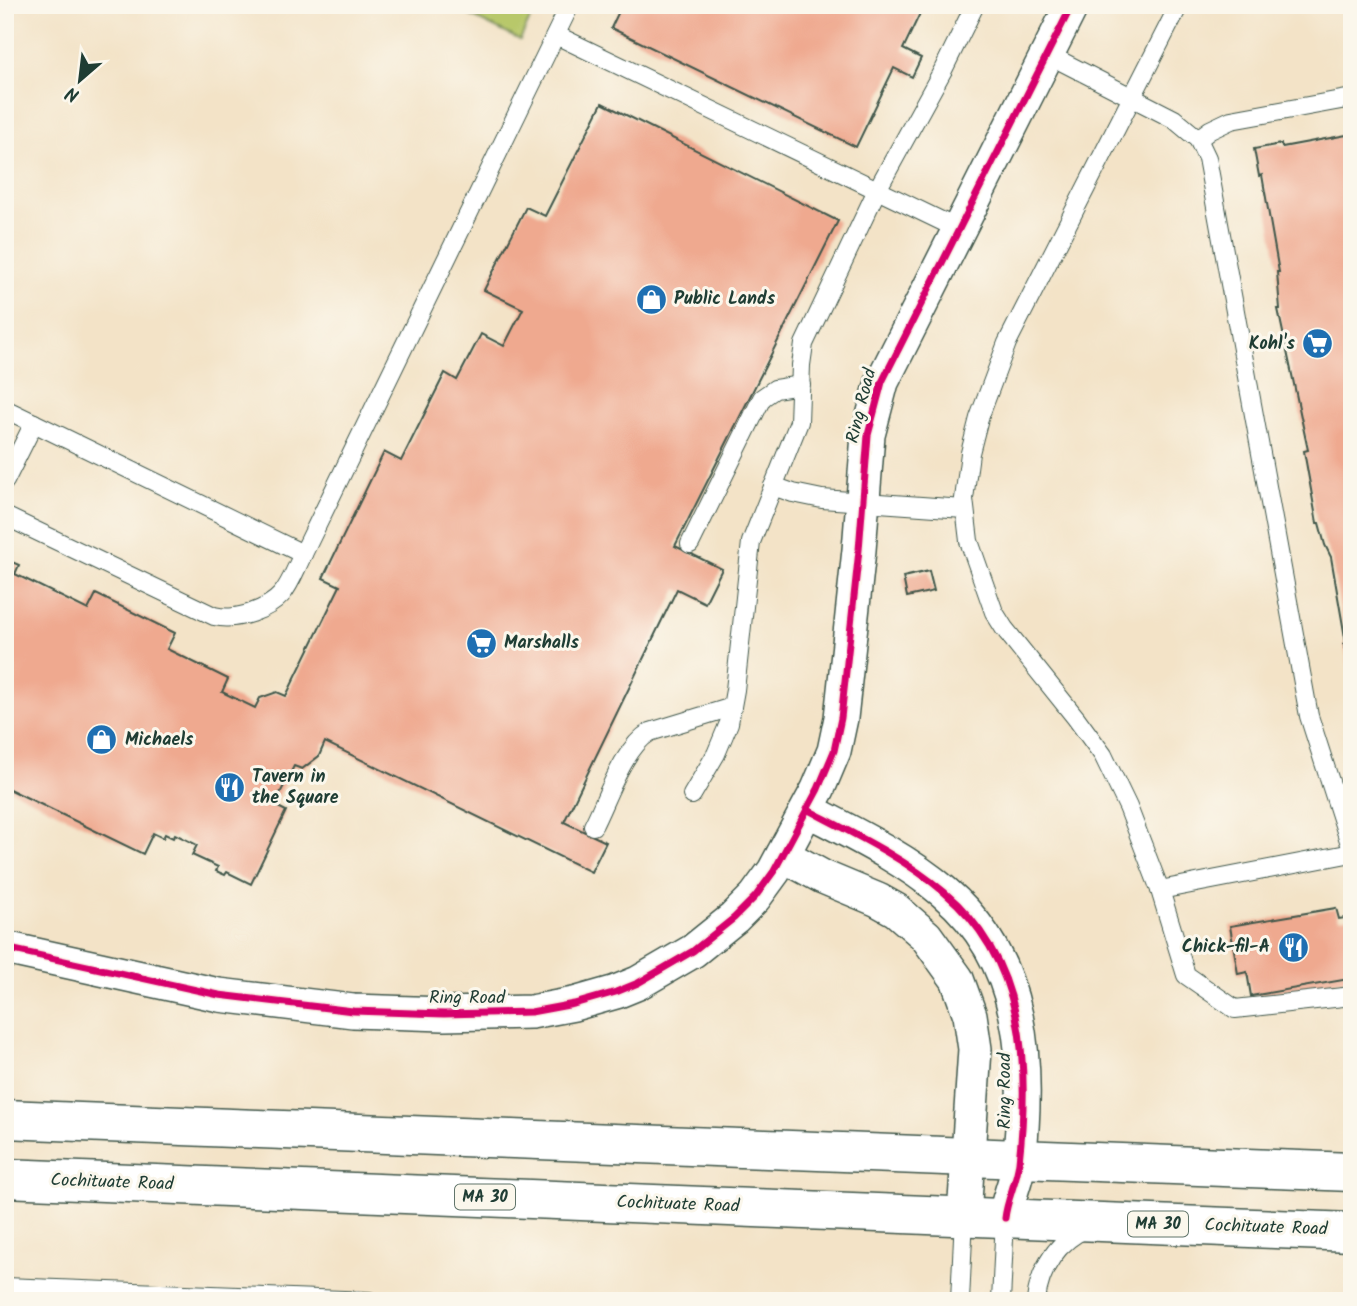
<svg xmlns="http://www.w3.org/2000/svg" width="1357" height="1306" viewBox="0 0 1357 1306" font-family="Kalam,sans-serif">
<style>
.green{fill:#b8c86a;stroke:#6c824f;stroke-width:2}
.building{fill:#efa98f}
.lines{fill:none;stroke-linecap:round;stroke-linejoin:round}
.service-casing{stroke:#3f564a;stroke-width:20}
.minor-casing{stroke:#3f564a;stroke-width:36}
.primary-casing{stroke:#3f564a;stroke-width:41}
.service{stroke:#fff;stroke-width:18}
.minor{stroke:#fff;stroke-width:33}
.primary{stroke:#fff;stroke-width:38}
.cycleway-casing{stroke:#fbf7ec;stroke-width:11}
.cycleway{stroke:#d6006c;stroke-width:7}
.labels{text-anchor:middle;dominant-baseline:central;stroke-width:6;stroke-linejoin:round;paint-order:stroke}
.shield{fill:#fbf7ec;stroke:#61756b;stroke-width:2}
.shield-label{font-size:16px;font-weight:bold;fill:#1f3d34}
.poi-label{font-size:18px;font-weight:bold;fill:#1f3d34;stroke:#fbf7ec;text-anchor:start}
.street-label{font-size:18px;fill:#1f3d34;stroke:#fbf7ec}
</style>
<rect width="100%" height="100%" fill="#fbf7ec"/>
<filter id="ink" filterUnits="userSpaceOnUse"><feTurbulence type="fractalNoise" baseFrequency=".0143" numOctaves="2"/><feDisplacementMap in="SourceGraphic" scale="14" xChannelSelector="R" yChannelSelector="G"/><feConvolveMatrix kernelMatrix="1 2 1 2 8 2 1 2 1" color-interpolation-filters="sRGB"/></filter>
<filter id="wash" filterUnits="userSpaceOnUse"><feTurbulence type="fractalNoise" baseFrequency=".00686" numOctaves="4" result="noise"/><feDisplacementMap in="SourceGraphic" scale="28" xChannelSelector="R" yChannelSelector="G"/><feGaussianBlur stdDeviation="1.57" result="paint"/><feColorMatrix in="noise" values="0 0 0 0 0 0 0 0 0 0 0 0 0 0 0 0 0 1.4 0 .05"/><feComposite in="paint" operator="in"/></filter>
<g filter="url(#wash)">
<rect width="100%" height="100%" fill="#f3e3c7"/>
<!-- green -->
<path class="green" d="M 449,5 L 537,5 L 520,40 Z"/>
<g id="blocks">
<!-- building -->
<g class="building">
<path d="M 622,5 L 924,5 L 903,49 L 921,58 L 912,77 L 894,68 L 856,147 L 611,28 Z"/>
<path d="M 602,103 L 838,221 L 675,546 L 722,569 L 705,603 L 677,589 L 564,822 L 606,842 L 591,872 L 325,742 L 319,756 L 302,769 L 294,766 L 274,805 L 286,811 L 251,884 L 227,872 L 225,875 L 216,871 L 218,867 L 192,855 L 197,845 L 175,834 L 173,838 L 165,834 L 163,838 L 153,833 L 143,854 L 5,787 L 5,559 L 19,565 L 15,574 L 88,610 L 96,594 L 175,633 L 167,649 L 228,679 L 222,692 L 255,708 L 260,698 L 277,692 L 286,696 L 340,586 L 323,578 L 384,452 L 401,461 L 445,373 L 457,380 L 481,334 L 504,346 L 523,309 L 484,290 L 526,207 L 545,216 Z"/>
<path d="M 1352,134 L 1352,669 L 1349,670 L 1344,643 L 1346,643 L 1331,557 L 1325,545 L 1319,523 L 1317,523 L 1304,451 L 1308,450 L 1278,309 L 1280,309 L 1277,272 L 1279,272 L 1262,175 L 1259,176 L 1254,149 L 1281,144 L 1282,147 Z"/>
<path d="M 929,571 L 934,591 L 907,597 L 903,577 Z"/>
<path d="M 1336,908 L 1339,919 L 1352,917 L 1352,967 L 1347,968 L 1349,979 L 1251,996 L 1247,972 L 1238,974 L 1230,926 Z"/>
</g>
</g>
</g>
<g filter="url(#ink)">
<use href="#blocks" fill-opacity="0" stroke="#3f564a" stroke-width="2"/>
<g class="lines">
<defs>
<g id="service">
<path d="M 1179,5 L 1007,343 L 979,418 L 970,453 L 964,499 L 969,541 L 994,612 L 1004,628 L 1076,718 L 1103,755 L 1128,807 L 1160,890 L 1352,853"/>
<path d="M 556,35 L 958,229"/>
<path d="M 1047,54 L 1174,119 L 1198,139 L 1207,158 L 1309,716 L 1352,850"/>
<path d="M 1198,139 L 1210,130 L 1231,120 L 1352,98"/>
<path d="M 5,409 L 303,554"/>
<path d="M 5,481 L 34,423"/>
<path d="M 773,486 L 793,493 L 822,499 L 964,509"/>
<path d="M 5,516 L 214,616 C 228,619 238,617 251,613 C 286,601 288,585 303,554 L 570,5"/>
<path d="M 690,544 L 762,398 L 775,389 L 801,385"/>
<path d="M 692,795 L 716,754 L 729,723 L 735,690 L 751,542 L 799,422 L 801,365 L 804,344 L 877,190 L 943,70 L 975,5"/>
<path d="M 593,826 C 607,799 623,748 650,732 L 732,707"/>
<path d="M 1160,890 L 1186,975 L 1235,1009 L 1352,996"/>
<path d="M 5,1287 L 370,1301"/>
<path d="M 960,1301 L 964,1216"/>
<path d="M 1001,1301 L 1005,1218"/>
<path d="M 1036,1301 C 1039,1270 1058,1239 1088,1228"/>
</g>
<g id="minor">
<path d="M 808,810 C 854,834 904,858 944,892 C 1025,960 1030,1064 1019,1162 C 1017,1181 1007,1199 1005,1218"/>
<path d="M 783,855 L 823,877 L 878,900 L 896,910 L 926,936 L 957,979 L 970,1015 L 975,1049 L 964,1216"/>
<path d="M 5,948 L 219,995 L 353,1011 L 444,1014 L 531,1012 L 574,1004 L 616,992 L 638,983 L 693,951 L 734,918 L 755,897 L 774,871 L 818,789 L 834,751 L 841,718 L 859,550 L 868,435 L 882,382 L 1072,5"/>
</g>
<g id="primary">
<path d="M 5,1119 L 1352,1172"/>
<path d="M 5,1178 L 1352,1232"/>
</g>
</defs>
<!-- service casing -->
<use href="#service" class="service-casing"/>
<!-- minor casing -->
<use href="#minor" class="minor-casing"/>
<!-- primary casing -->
<use href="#primary" class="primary-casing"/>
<!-- service -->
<use href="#service" class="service"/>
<!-- minor -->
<use href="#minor" class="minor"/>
<!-- primary -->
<use href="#primary" class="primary"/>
<defs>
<g id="cycleway">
<path d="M 808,810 C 854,834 904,858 944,892 C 1025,960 1030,1064 1019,1162 C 1017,1181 1007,1199 1005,1218"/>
<path d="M 5,948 L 219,995 L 353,1011 L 444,1014 L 531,1012 L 574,1004 L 616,992 L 638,983 L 693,951 L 734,918 L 755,897 L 774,871 L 818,789 L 834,751 L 841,718 L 859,550 L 868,435 L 882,382 L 1072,5"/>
</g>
</defs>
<!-- cycleway casing -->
<use href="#cycleway" class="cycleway-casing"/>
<!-- cycleway -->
<use href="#cycleway" class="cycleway"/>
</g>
</g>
<!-- icons -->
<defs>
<symbol id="shop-disc" viewBox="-11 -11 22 22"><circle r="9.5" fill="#1f6fb2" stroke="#fbf7ec"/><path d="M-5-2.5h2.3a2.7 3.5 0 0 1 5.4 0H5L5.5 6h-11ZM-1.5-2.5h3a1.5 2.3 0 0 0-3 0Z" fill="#fff"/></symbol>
<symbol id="supermarket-disc" viewBox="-11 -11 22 22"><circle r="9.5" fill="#1f6fb2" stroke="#fbf7ec"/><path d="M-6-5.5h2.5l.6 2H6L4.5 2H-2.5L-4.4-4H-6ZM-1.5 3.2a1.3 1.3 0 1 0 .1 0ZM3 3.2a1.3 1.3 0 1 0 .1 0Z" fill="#fff"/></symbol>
<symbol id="restaurant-disc" viewBox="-11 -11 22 22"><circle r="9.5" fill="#1f6fb2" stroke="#fbf7ec"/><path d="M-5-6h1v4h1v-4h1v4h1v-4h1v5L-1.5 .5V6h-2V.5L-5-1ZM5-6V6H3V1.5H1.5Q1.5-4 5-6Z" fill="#fff"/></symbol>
</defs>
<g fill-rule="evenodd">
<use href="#shop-disc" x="634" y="282" width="35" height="35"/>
<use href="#supermarket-disc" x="1300" y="326" width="35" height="35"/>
<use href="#supermarket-disc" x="464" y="626" width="35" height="35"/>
<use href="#shop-disc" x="84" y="722" width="35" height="35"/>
<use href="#restaurant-disc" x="212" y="770" width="35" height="35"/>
<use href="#restaurant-disc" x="1276" y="930" width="35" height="35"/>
</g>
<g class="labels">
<!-- shield labels -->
<g class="shield">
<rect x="455" y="1184.5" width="60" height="25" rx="5"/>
<rect x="1128" y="1211.5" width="60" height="25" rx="5"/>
</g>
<g class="shield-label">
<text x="485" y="1197">MA 30</text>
<text x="1158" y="1224">MA 30</text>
</g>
<!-- poi labels -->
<g class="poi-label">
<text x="674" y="299">Public Lands</text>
<text x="1295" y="344" text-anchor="end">Kohl's</text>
<text x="504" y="643">Marshalls</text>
<text x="125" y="740">Michaels</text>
<text x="252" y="777">Tavern in<tspan x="252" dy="21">the Square</tspan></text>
<text x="1270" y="947" text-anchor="end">Chick-fil-A</text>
</g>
<!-- street labels -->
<g class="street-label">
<text transform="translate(862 406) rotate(-76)">Ring Road</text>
<text x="467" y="998">Ring Road</text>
<text transform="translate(1005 1091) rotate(-90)">Ring Road</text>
<text transform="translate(112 1183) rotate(2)">Cochituate Road</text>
<text transform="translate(678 1205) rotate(2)">Cochituate Road</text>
<text transform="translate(1266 1228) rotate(2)">Cochituate Road</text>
</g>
</g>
<!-- margin -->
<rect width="1357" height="1306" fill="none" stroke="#fbf7ec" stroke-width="28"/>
<!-- north arrow -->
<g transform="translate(80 80) rotate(208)" stroke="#fbf7ec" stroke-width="5" paint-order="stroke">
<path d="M0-5L12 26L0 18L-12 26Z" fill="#1f3d34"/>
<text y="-10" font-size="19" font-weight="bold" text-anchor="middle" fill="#1f3d34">N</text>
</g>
</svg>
